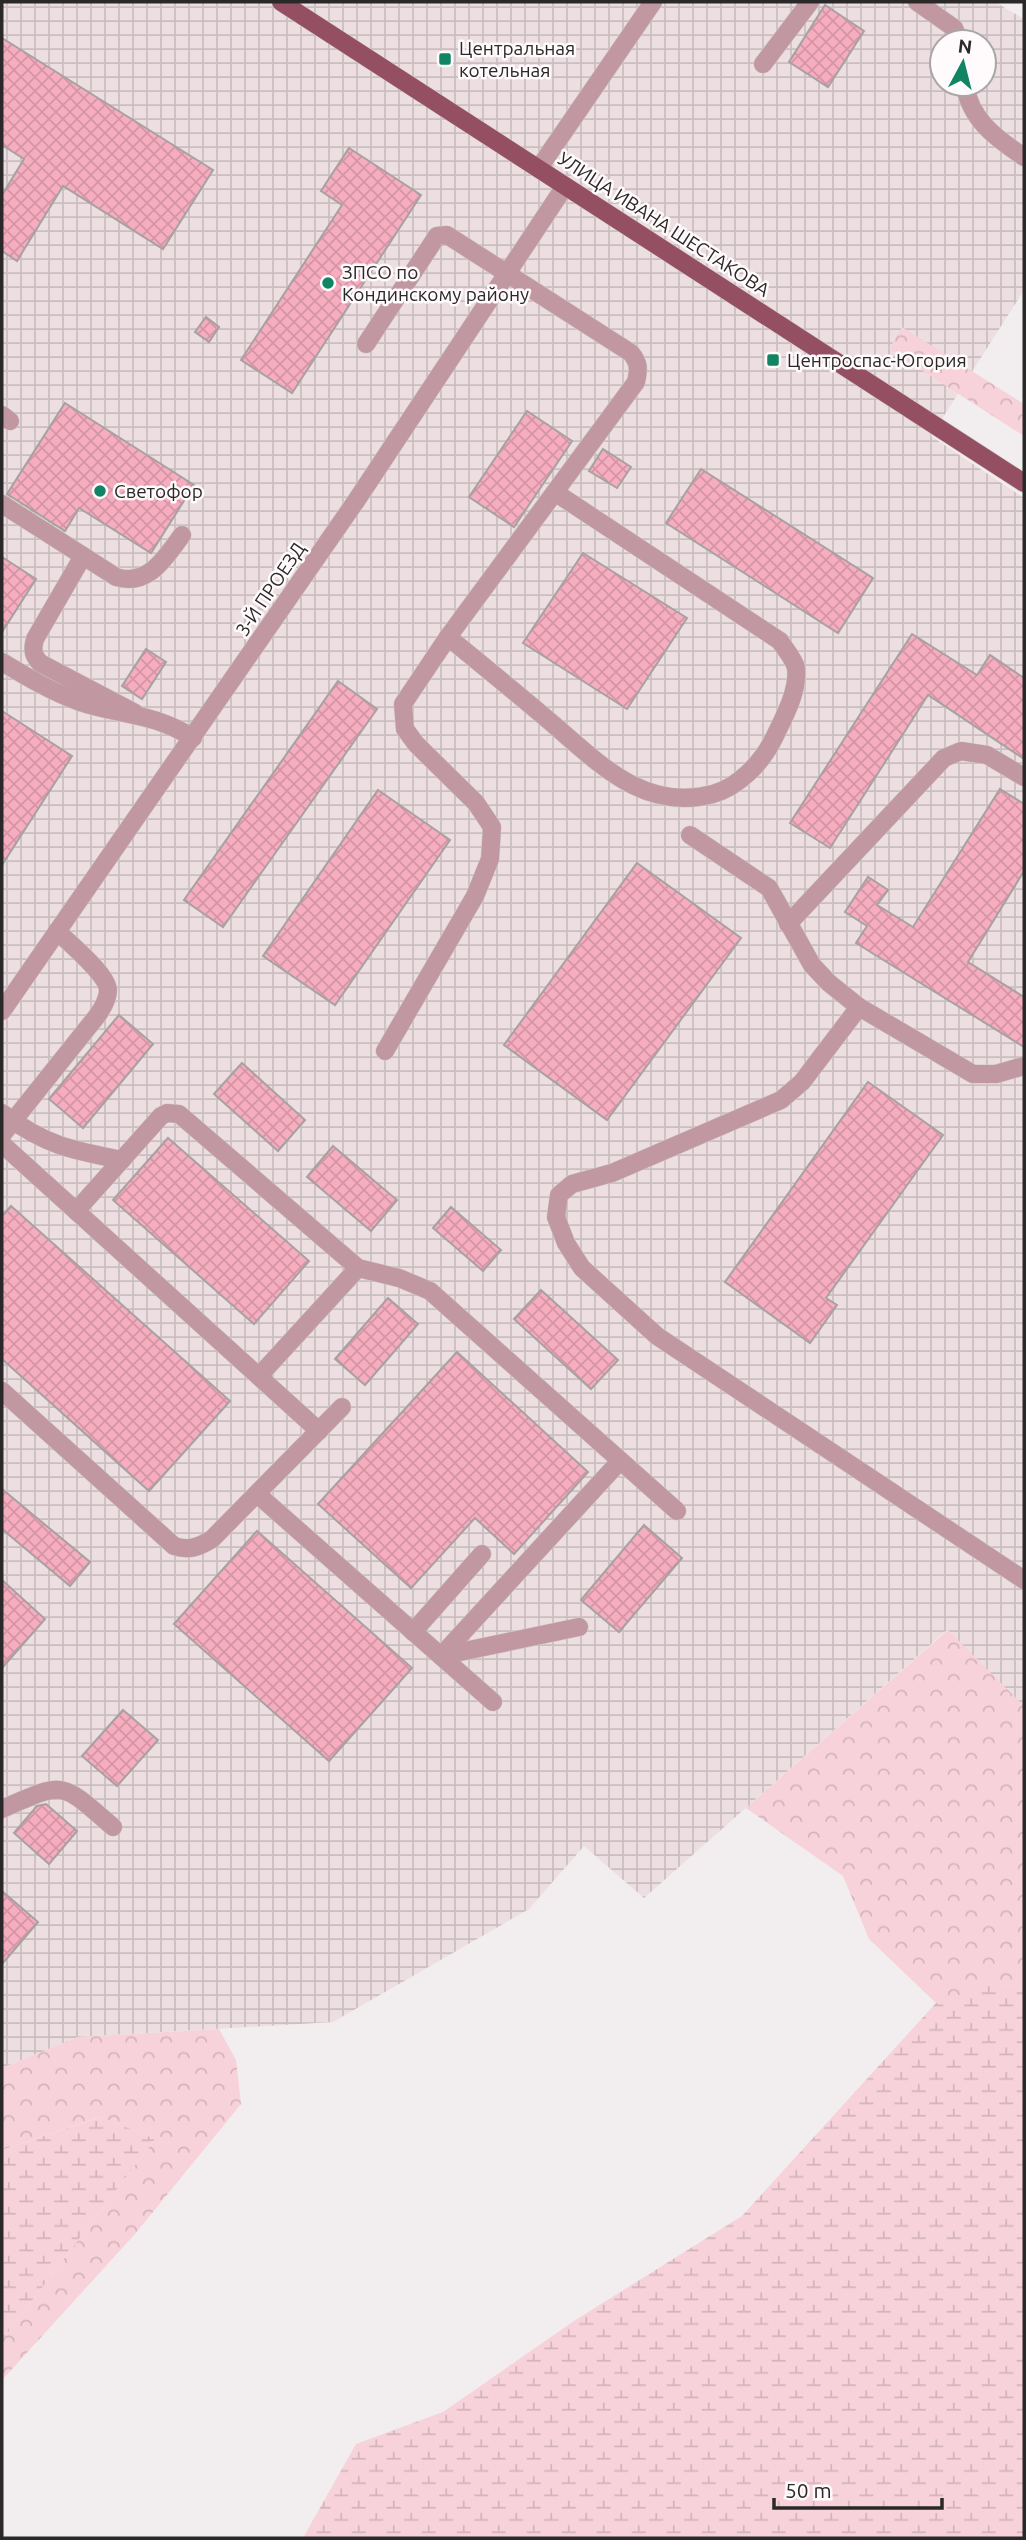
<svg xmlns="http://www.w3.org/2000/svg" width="1026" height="2540" viewBox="0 0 1026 2540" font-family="Ubuntu,sans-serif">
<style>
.industrial{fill:url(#industrial-grid);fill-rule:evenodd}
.forest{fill:url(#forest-crowns)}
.wetland{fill:url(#wetland-marsh)}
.building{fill:url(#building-cross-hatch);stroke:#a7a1a2;stroke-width:2}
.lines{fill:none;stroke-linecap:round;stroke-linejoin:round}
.minor-casing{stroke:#cecaca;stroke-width:19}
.major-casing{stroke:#cecaca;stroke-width:19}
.minor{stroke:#c198a2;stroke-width:18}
.major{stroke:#944f62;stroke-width:18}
.poi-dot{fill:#108463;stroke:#fffafb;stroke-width:2.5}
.labels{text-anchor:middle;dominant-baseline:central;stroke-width:5;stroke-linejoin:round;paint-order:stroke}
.poi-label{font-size:19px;fill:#2a2828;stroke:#fffafb;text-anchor:start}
.street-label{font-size:19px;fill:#2a2828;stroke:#fffafb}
</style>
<defs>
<pattern id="industrial-grid" width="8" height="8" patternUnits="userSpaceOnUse" patternTransform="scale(1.75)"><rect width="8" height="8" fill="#ecdee1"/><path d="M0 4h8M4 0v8" fill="none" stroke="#cbbec1"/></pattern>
<pattern id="forest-crowns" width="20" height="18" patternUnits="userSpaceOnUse" patternTransform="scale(1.75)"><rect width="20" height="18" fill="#f7d2da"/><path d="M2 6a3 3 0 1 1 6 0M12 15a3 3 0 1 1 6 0" fill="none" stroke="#d4b4bb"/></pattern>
<pattern id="wetland-marsh" width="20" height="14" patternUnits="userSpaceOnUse" patternTransform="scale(1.75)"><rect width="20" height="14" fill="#f7d2da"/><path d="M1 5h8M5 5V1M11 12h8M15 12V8" fill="none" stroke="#d4b4bb"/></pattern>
<pattern id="building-cross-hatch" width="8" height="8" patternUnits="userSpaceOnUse" patternTransform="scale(1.75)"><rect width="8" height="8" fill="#f7adc0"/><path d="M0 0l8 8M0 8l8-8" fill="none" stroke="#d495a5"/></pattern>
</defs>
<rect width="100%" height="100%" fill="#f2edee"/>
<!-- industrial -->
<path class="industrial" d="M 2,2 L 995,2 L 1024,19 L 1024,290 L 931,436 L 1024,498 L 1024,1708 L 947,1630 L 644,1898 L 584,1846 L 529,1909 L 333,2022 L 78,2037 L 2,2068 ZM 942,42 L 984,42 L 984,84 L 942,84 Z"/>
<!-- forest -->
<g class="forest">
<path d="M 902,327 L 1024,404 L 1024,436 L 889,349 Z"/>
<path d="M 948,1630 L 1024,1706 L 1024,1988 L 1002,1984 L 936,2003 L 869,1939 L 843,1876 L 746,1808 Z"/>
<path d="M 219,2029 L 236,2060 L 241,2104 L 135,2234 L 2,2380 L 2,2340 L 155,2139 L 100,2117 L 2,2150 L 2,2068 L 78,2037 Z"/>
</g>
<!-- wetland -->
<g class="wetland">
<path d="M 996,1983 L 1024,1988 L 1024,2538 L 303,2538 L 356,2444 L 443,2412 L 574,2321 L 742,2216 L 936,2003 Z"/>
<path d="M 101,2117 L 155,2139 L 2,2340 L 2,2150 Z"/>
</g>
<!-- building -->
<g class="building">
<path d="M 825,5 L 864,31 L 828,87 L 789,62 Z"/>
<path d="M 2,38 L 213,170 L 163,249 L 63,186 L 17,261 L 2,251 L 2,195 L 24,159 L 2,145 Z"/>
<path d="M 349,148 L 421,195 L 292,393 L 241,360 L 342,205 L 321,191 Z"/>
<path d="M 206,317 L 219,327 L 209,342 L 195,332 Z"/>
<path d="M 65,403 L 194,485 L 151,553 L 79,508 L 65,531 L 7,494 Z"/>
<path d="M 527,411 L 572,441 L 514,527 L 469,497 Z"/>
<path d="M 603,449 L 631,467 L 617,488 L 589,471 Z"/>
<path d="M 701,469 L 873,578 L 838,633 L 666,523 Z"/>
<path d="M 583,553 L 687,618 L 627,709 L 523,643 Z"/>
<path d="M 2,557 L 36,579 L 2,632 Z"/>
<path d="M 912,634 L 977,675 L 990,655 L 1024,678 L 1024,759 L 928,695 L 830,848 L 790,823 Z"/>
<path d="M 146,649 L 166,662 L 142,699 L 122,686 Z"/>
<path d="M 338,681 L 377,709 L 223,927 L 184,900 Z"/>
<path d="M 2,711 L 72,756 L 2,865 Z"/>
<path d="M 1000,789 L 1024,804 L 1024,871 L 968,962 L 1024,997 L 1024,1047 L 856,943 L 867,926 L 845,912 L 868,877 L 888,890 L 877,905 L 913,927 Z"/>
<path d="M 378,790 L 450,840 L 335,1005 L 263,956 Z"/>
<path d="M 637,863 L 741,938 L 607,1120 L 504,1045 Z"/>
<path d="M 119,1015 L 153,1044 L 83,1128 L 49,1099 Z"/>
<path d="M 242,1063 L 305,1120 L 278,1151 L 214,1094 Z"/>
<path d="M 868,1082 L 943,1135 L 826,1298 L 837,1305 L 810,1343 L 725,1282 Z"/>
<path d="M 168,1138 L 309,1261 L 254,1324 L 113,1200 Z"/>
<path d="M 333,1146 L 397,1200 L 371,1231 L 307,1177 Z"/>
<path d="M 11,1206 L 230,1401 L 149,1491 L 2,1359 L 2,1216 Z"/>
<path d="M 451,1207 L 501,1250 L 483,1271 L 433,1228 Z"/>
<path d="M 541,1290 L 618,1360 L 591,1389 L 514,1319 Z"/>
<path d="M 388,1298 L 418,1324 L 365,1385 L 335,1359 Z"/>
<path d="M 457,1352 L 588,1472 L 514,1554 L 475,1518 L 411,1588 L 318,1504 Z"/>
<path d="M 2,1489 L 90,1562 L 70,1586 L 2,1529 Z"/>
<path d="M 644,1525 L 682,1558 L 619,1632 L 581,1600 Z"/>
<path d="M 257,1531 L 412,1668 L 329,1761 L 174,1624 Z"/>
<path d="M 2,1580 L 45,1619 L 2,1668 Z"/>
<path d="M 123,1710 L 158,1740 L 117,1786 L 82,1756 Z"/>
<path d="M 46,1804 L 77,1831 L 49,1864 L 14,1833 L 37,1806 Z"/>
<path d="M 2,1891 L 38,1922 L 2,1964 Z"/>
</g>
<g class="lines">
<defs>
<g id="minor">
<path d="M 917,2 L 954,28 L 960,42"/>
<path d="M 763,64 L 810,2"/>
<path d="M 965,84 C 969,119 997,139 1024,157"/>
<path d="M 539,168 L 653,2"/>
<path d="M 366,344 L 437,236 L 447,235 L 631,353 C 639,363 639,369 636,382 L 448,637 L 403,704 L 405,729 L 416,744 L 476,803 L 492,827 L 490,859 L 475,896 L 385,1051"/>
<path d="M 2,415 L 10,421"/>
<path d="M 2,504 L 116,577 C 148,587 165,558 182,535"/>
<path d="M 83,556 L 35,639 C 32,650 33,655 40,663 L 135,713"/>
<path d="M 448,637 C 481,664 514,691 547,719 C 596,760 642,813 713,794 C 738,787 762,763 774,738 C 783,719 799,691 796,668 C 794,659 784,648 780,641 L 556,493"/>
<path d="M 2,662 C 27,677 52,692 80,702 C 122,716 152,712 193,738"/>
<path d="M 690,835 L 769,888 L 812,965 L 829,983 L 859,1007 L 973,1074 L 996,1074 L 1024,1066"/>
<path d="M 788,924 L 944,758 L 961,751 L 987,755 L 1024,777"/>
<path d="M 859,1007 L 802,1082 L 781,1100 L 612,1173 L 572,1184 L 559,1195 L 556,1217 L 566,1243 L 582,1268 L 657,1336 L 1024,1580"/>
<path d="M 2,1011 L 356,501 L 565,186"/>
<path d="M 2,1113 C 45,1145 70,1150 122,1160"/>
<path d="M 2,1135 L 97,1016 C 102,1009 108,999 108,990 C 107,974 70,944 57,931"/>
<path d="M 2,1144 L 319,1431"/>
<path d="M 76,1211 L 161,1116 L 167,1113 L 179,1114 L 358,1268 L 399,1278 L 430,1291 L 677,1511"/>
<path d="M 259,1376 L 358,1268"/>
<path d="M 2,1391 L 174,1546 C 189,1551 199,1547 212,1539 L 342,1407"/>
<path d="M 257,1494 L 493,1702"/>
<path d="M 413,1632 L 482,1554"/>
<path d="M 441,1656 L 620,1461"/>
<path d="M 441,1656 L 579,1627"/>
<path d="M 2,1809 C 66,1781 60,1781 113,1827"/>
</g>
<path id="major" d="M 281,2 L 1024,483"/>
</defs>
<!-- minor casing -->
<use href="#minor" class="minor-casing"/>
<!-- major casing -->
<use href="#major" class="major-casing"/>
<!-- minor -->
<use href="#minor" class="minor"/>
<!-- major -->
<use href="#major" class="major"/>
</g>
<!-- markers -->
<g class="poi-dot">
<rect x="438" y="52" width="14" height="14" rx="3.5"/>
<circle cx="328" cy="283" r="7"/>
<rect x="766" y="353" width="14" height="14" rx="3.5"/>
<circle cx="100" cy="491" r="7"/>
</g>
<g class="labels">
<!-- poi labels -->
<g class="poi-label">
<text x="459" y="48">Центральная<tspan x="459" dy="22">котельная</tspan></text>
<text x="342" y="272">ЗПСО по<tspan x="342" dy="22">Кондинскому району</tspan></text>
<text x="787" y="360">Центроспас-Югория</text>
<text x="114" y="491">Светофор</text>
</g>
<!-- street labels -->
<g class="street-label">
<text transform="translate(664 224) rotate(33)">УЛИЦА ИВАНА ШЕСТАКОВА</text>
<text transform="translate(270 589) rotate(-56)">3-Й ПРОЕЗД</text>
</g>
</g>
<!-- border -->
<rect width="1026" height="2540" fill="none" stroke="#2a2828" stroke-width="7"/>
<!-- north arrow -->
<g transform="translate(963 63) rotate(7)"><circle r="33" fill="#fffafb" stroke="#aaa6a7" stroke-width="2"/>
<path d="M0-5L12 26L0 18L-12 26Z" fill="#108463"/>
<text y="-10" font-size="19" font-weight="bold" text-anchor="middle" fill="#2a2828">N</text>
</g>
<!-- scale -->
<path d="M774 2498v10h168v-10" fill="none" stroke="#2a2828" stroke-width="3.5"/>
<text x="785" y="2498" font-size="21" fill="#2a2828" stroke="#fffafb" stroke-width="5" paint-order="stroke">50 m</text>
</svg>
